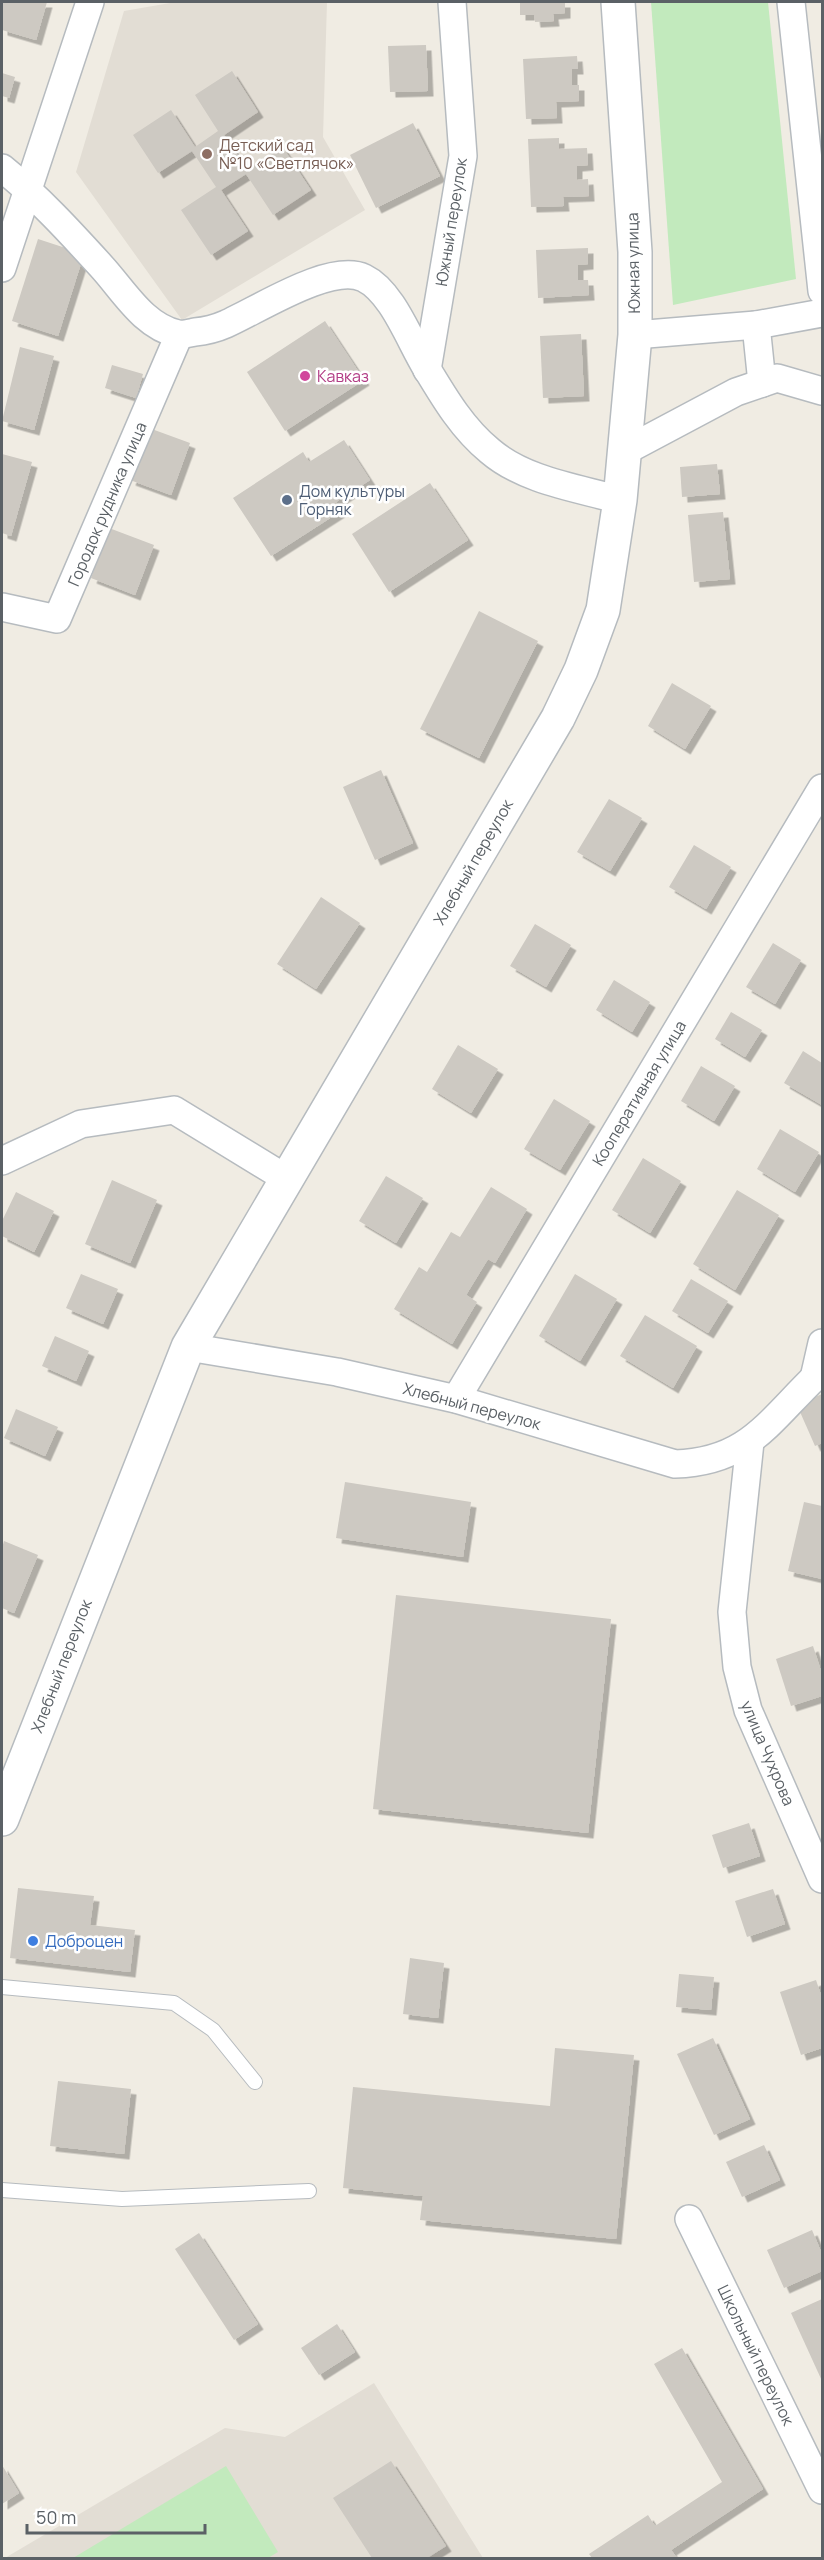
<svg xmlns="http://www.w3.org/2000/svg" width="824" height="2560" viewBox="0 0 824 2560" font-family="Manrope,sans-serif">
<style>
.education{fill:#e2ddd4}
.green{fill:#c2eabd}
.building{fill:#cdc9c2;filter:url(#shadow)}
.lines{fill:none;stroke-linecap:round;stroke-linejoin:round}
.service-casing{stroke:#b6bbbf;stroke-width:16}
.minor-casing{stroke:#b6bbbf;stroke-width:30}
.tertiary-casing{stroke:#b6bbbf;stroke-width:36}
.service{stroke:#fff;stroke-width:14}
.minor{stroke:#fff;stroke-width:27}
.tertiary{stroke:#fff;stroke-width:33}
.education-dot{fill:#8d6e63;stroke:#fff;stroke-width:2}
.hotel-dot{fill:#d1479c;stroke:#fff;stroke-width:2}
.service-dot{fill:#5c6f8a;stroke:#fff;stroke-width:2}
.shop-dot{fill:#3f7fe0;stroke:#fff;stroke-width:2}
.labels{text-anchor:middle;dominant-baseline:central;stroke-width:5;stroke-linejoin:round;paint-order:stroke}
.education-label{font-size:16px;fill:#785e54;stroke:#fff;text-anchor:start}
.street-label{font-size:16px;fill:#5b6166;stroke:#fff}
.hotel-label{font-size:16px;fill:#b23c85;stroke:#fff;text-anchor:start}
.service-label{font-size:16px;fill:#4e5e75;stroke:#fff;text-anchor:start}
.shop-label{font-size:16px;fill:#366cbe;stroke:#fff;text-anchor:start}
</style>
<defs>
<filter id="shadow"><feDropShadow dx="5.5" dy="5.5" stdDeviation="0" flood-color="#0004"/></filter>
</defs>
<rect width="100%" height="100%" fill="#f0ece3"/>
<!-- education -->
<g class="education">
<path d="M 176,2 L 327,2 L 323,137 L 365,210 L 182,320 L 76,172 L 124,11 Z"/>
<path d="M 374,2383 L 483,2558 L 5,2558 L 225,2428 L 285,2437 Z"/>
</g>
<!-- green -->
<g class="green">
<path d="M 651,2 L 768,2 L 796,279 L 673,305 Z"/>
<path d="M 226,2466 L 278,2552 L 268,2558 L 73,2558 Z"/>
</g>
<!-- building -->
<g class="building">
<path d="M 2,2 L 47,2 L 36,40 L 2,30 Z"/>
<path d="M 520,2 L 565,2 L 565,13 L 553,14 L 554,21 L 535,22 L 534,15 L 520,15 Z"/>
<path d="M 426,45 L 428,91 L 390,92 L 388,46 Z"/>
<path d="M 577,56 L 578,69 L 572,69 L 572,85 L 579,85 L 579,101 L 556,102 L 557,118 L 526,119 L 523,59 Z"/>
<path d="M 232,71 L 258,112 L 224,135 L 247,169 L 282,146 L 311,190 L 273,215 L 246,174 L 221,190 L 248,231 L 211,255 L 181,210 L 216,187 L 192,151 L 158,173 L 133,135 L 171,110 L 195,147 L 218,131 L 195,95 Z"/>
<path d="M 2,73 L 15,77 L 9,98 L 2,96 Z"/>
<path d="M 413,123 L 440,176 L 376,208 L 350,155 Z"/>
<path d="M 559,138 L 559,149 L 587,148 L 588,165 L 577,166 L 577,180 L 588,179 L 589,196 L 563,197 L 564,206 L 531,207 L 528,139 Z"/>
<path d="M 38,239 L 84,254 L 58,336 L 12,321 Z"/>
<path d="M 588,248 L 588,264 L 578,265 L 578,280 L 588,280 L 589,295 L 538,298 L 536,250 Z"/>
<path d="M 325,321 L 364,380 L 285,431 L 247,372 Z"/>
<path d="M 581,334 L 584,396 L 543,398 L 540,336 Z"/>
<path d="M 20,347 L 54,356 L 34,430 L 2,421 Z"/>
<path d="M 112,365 L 143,374 L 136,398 L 105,388 Z"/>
<path d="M 149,428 L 190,443 L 171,495 L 130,480 Z"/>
<path d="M 344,440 L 370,480 L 336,502 L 341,511 L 271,556 L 233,498 L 303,452 L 309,462 Z"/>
<path d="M 2,454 L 32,462 L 11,536 L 2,533 Z"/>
<path d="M 717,464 L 720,494 L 682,497 L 680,467 Z"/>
<path d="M 430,483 L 468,540 L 389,592 L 352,534 Z"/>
<path d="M 723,512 L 730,579 L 694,582 L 688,515 Z"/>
<path d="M 109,528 L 154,545 L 135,595 L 91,578 Z"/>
<path d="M 479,611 L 538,641 L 479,758 L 420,729 Z"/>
<path d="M 672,683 L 711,706 L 685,749 L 648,726 Z"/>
<path d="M 381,770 L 413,843 L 375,860 L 343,787 Z"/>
<path d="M 609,799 L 642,818 L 610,871 L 577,852 Z"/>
<path d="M 694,845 L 731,867 L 706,909 L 669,887 Z"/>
<path d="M 321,897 L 360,923 L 316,989 L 277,964 Z"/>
<path d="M 535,924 L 571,945 L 546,987 L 510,966 Z"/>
<path d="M 773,943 L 801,960 L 775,1004 L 746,987 Z"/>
<path d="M 614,980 L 650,1002 L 632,1032 L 596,1010 Z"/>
<path d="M 731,1012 L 762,1030 L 745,1057 L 715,1039 Z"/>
<path d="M 458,1045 L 498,1069 L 471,1113 L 432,1089 Z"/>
<path d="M 803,1051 L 822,1063 L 822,1105 L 784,1083 Z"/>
<path d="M 701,1066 L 735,1086 L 714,1121 L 681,1101 Z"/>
<path d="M 554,1099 L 590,1121 L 560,1170 L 524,1149 Z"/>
<path d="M 780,1129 L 819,1152 L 795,1192 L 757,1169 Z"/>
<path d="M 643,1158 L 681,1181 L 650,1233 L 612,1210 Z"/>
<path d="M 386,1176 L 423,1198 L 396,1243 L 359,1221 Z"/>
<path d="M 112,1180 L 157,1200 L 130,1263 L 85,1244 Z"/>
<path d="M 491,1187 L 527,1209 L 495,1263 L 488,1259 L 466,1295 L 477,1302 L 452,1344 L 394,1309 L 419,1267 L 427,1272 L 451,1232 L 460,1237 Z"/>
<path d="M 737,1190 L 779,1215 L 735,1290 L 693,1264 Z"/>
<path d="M 16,1192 L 54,1211 L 34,1252 L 2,1236 L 2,1221 Z"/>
<path d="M 81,1274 L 118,1289 L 103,1324 L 66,1308 Z"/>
<path d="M 575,1274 L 617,1299 L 580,1361 L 539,1336 Z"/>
<path d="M 691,1279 L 728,1301 L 708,1333 L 672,1311 Z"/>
<path d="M 645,1315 L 697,1346 L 673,1388 L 620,1356 Z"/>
<path d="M 55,1336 L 89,1351 L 76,1381 L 42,1366 Z"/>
<path d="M 822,1394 L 822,1443 L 815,1446 L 797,1405 Z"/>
<path d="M 16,1409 L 58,1427 L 45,1456 L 4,1438 Z"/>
<path d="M 345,1482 L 471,1502 L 463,1557 L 336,1538 Z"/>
<path d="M 804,1502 L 822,1506 L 822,1579 L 788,1571 Z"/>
<path d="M 4,1541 L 38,1555 L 14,1613 L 2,1608 L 2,1548 Z"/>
<path d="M 396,1595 L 611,1619 L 588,1833 L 373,1809 Z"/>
<path d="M 813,1646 L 822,1674 L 822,1696 L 791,1706 L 776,1659 Z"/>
<path d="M 749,1823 L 760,1856 L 723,1868 L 712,1835 Z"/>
<path d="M 18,1888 L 94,1896 L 90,1925 L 135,1930 L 130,1972 L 10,1958 Z"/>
<path d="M 773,1889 L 785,1924 L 747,1937 L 735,1901 Z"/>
<path d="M 410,1958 L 444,1963 L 438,2018 L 403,2014 Z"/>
<path d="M 679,1974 L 714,1977 L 711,2010 L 676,2007 Z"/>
<path d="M 816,1980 L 822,1998 L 822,2048 L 801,2055 L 780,1992 Z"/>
<path d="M 713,2038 L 750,2119 L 714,2135 L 677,2054 Z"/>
<path d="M 555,2048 L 634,2055 L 616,2239 L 420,2220 L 423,2196 L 343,2188 L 353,2087 L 550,2106 Z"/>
<path d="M 58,2081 L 131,2089 L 124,2154 L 50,2146 Z"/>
<path d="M 764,2145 L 780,2180 L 742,2197 L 726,2162 Z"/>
<path d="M 812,2230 L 822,2254 L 822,2271 L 784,2288 L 767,2250 Z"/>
<path d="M 199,2233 L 258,2324 L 234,2340 L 175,2249 Z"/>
<path d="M 822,2299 L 822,2381 L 791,2313 Z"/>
<path d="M 337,2324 L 355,2352 L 319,2375 L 301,2348 Z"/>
<path d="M 682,2348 L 763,2489 L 671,2550 L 677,2558 L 592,2558 L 589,2554 L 648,2515 L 655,2526 L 722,2482 L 654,2364 Z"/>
<path d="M 391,2461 L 446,2546 L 427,2558 L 372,2558 L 333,2498 Z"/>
<path d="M 2,2465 L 19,2493 L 2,2504 Z"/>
</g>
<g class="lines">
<defs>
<g id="service">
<path d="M 2,1987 L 174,2003 L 213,2030 L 255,2082"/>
<path d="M 2,2190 L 122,2199 L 309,2191"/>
</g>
<g id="minor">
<path d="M 791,2 L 822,291"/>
<path d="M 2,168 C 38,197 70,232 101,266 C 124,291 143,326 178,334 C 183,335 190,333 195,332 C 206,331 217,328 226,324 C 258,310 331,262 364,278 C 393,292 410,342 427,369 C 445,399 463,429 490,451 C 525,481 578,488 620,500"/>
<path d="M 2,268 L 90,2"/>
<path d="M 756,325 L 762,383"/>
<path d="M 635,335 L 756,325 L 822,313"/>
<path d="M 427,370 L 463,156 L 452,2"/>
<path d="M 625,451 L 736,392 L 777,378 L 822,391"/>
<path d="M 2,607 L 57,619 L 179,335"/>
<path d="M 2,1161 L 81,1124 L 174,1110 L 287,1179"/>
<path d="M 188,1347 L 337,1372 L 456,1399 L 675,1464 C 746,1462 767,1424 814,1378 L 822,1375"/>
<path d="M 814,1378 L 822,1343"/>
<path d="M 456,1399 L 822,788"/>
<path d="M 750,1442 L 732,1612 L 737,1667 L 748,1710 L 822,1879"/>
<path d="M 689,2219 L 822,2490"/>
</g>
<path id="tertiary" d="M 2,1819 L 188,1347 L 558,718 L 581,670 L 603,610 L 620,500 L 635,335 L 635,252 L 618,2"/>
</defs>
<!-- service casing -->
<use href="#service" class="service-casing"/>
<!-- minor casing -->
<use href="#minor" class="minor-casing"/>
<!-- tertiary casing -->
<use href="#tertiary" class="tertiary-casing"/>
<!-- service -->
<use href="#service" class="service"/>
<!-- minor -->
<use href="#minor" class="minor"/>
<!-- tertiary -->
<use href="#tertiary" class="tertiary"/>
</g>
<!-- markers -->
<circle class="education-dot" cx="207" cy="154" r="6"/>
<circle class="hotel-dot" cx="305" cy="376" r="6"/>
<circle class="service-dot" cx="287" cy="500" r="6"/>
<circle class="shop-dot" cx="33" cy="1941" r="6"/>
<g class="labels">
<!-- education labels -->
<g class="education-label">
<text x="219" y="145">Детский сад<tspan x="219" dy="18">№10 «Светлячок»</tspan></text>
</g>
<!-- street labels -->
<g class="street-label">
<text transform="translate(451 222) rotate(-81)">Южный переулок</text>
<text transform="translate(633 263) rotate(-91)">Южная улица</text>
<text transform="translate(107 504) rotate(-67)">Городок рудника улица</text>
<text transform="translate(473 862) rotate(-60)">Хлебный переулок</text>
<text transform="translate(639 1093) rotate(-59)">Кооперативная улица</text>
<text transform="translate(472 1406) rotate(15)">Хлебный переулок</text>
<text transform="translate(61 1666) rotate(-69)">Хлебный переулок</text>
<text transform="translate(768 1753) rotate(67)">улица Чухрова</text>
<text transform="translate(756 2355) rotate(64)">Школьный переулок</text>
</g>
<!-- hotel labels -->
<g class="hotel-label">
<text x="317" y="376">Кавказ</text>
</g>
<!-- service labels -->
<g class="service-label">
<text x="299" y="491">Дом культуры<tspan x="299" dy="18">Горняк</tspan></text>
</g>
<!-- shop labels -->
<g class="shop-label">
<text x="45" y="1941">Доброцен</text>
</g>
</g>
<!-- border -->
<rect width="824" height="2560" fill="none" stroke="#5b6166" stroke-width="6"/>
<!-- scale -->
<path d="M27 2524v9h178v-9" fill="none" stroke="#5b6166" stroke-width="3"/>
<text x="36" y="2524" font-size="18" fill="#5b6166" stroke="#ffffff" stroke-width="4.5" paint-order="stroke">50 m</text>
</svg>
